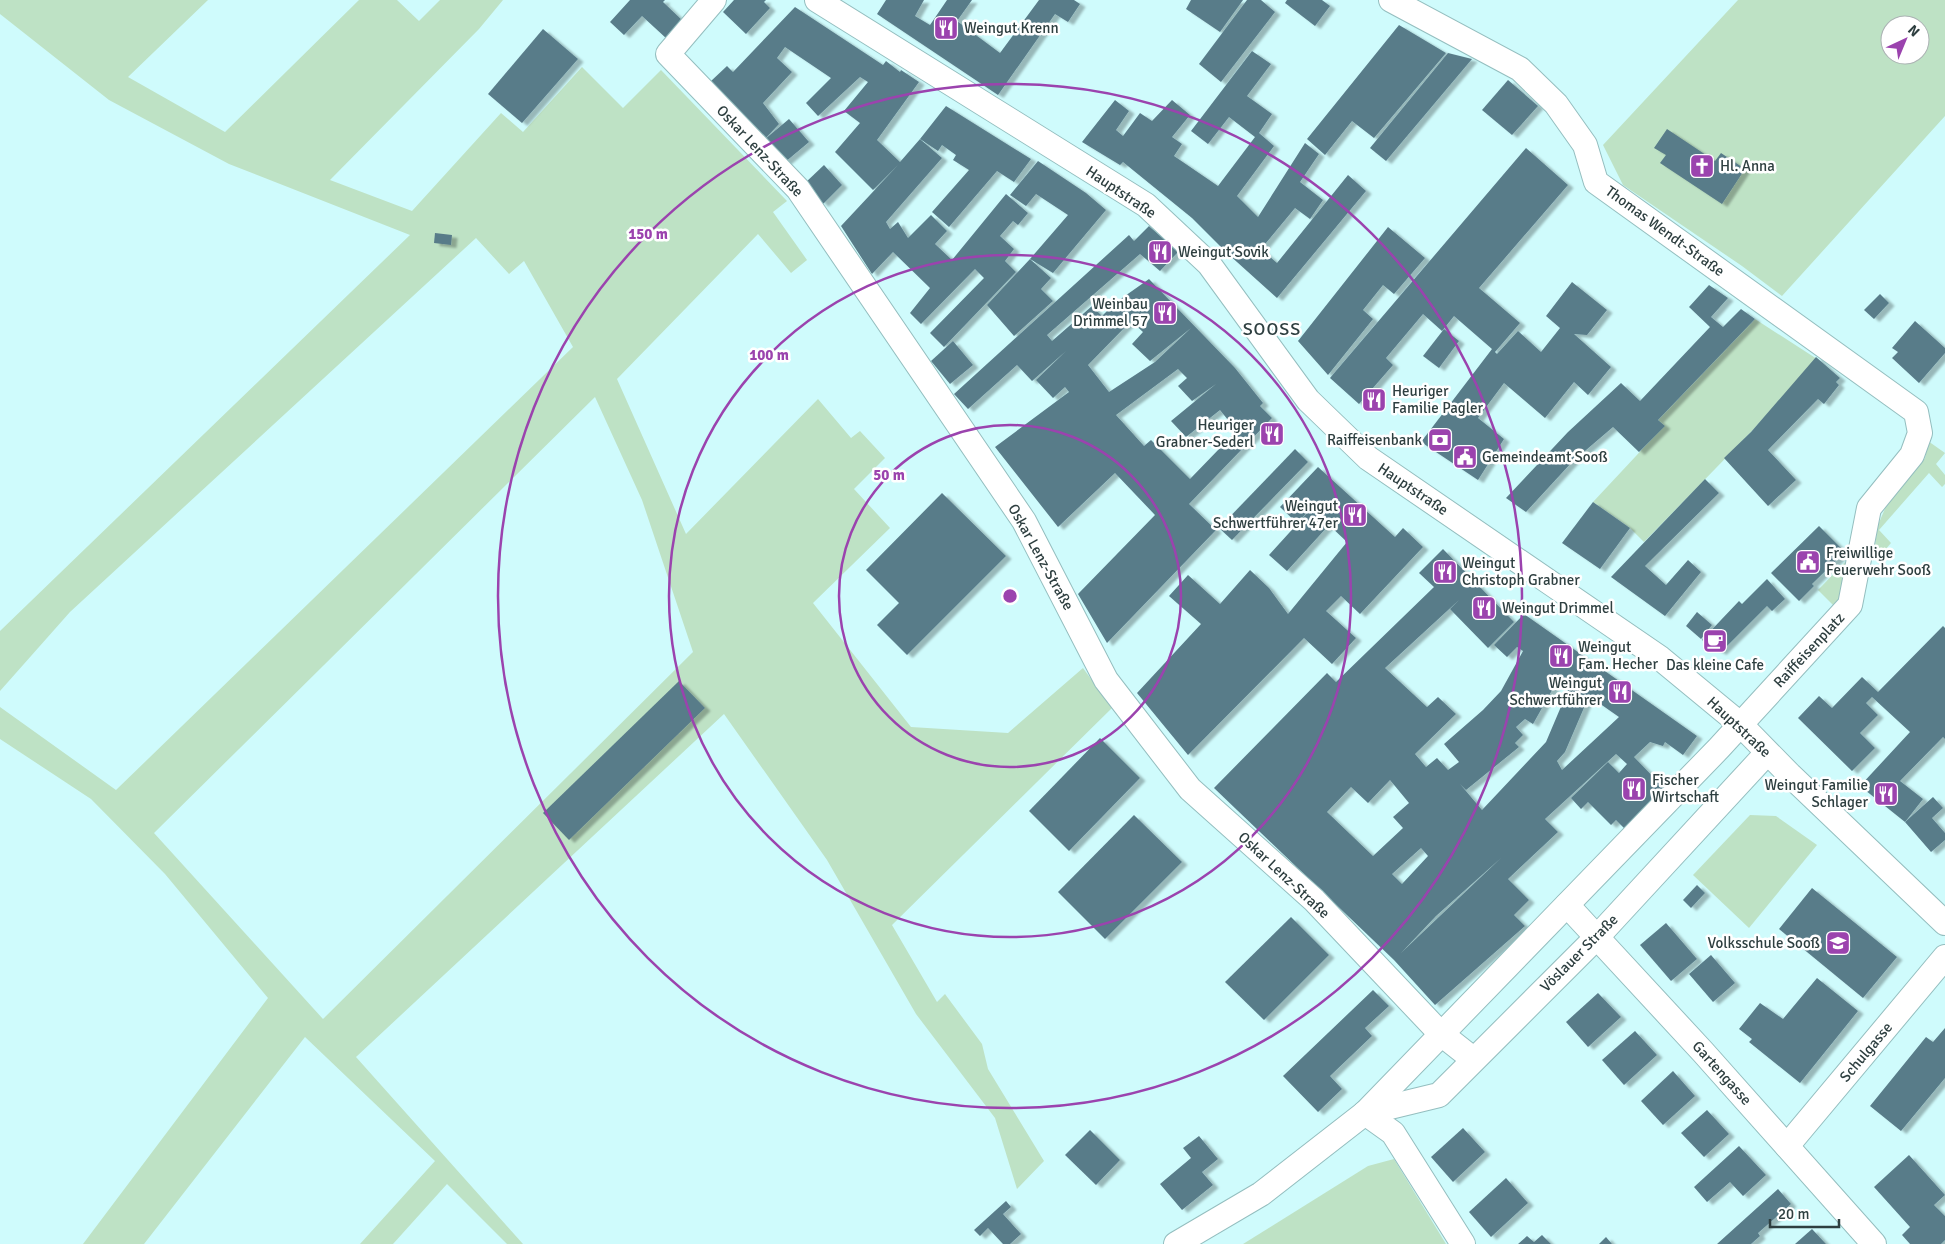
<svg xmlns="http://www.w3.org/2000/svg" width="1945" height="1244" viewBox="0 0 1945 1244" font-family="Signika,sans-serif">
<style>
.green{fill:#bee2c5;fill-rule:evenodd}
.building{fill:#597c89;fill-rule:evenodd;filter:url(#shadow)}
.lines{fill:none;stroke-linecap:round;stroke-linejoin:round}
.street-casing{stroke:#94bebf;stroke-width:26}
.street{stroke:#fff;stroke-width:24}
.ring{fill:none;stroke:#9b43ae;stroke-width:2.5}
.labels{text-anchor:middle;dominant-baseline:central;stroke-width:5;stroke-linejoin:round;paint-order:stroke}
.poi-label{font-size:15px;fill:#2e3f40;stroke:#fff;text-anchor:start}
.street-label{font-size:15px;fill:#2e3f40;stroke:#fff}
.quarter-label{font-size:18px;letter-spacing:1px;fill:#2e3f40;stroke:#fff}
.centre{fill:#9b43ae;stroke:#fff;stroke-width:2.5}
.ring-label{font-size:15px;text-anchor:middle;font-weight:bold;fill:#9b43ae;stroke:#fff;stroke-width:5;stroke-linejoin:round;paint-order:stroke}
</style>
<defs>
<filter id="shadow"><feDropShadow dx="5.5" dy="3" stdDeviation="1" flood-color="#0004"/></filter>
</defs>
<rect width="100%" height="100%" fill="#cffbfc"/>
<!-- green -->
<g class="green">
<path d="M 0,0 L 208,0 L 128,77 L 225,132 L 359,0 L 397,0 L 419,21 L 440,0 L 503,0 L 479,29 L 330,180 L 412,211 L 501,113 L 523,132 L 582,67 L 623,108 L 661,70 L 787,201 L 773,212 L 807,260 L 791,273 L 758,234 L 617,379 L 686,534 L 818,399 L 851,438 L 860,431 L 885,458 L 854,489 L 890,528 L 813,603 L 911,727 L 1008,733 L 1083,668 L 1112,708 L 892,925 L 937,1002 L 945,994 L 982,1044 L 988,1069 L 1044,1161 L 1017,1189 L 995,1118 L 916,1014 L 827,860 L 724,714 L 356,1057 L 523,1244 L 507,1244 L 447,1184 L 393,1244 L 360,1244 L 435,1161 L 305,1037 L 144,1244 L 83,1244 L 268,998 L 165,874 L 91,799 L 0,739 L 0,707 L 116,790 L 573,347 L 524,261 L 509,274 L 476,238 L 70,612 L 0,691 L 0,631 L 410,235 L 229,164 L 109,100 L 0,14 ZM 595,397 L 642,500 L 693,652 L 323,1019 L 154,833 Z"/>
<path d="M 1738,0 L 1945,0 L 1945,116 L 1782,296 L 1742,266 L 1623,185 L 1603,145 ZM 1890,25 L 1920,25 L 1920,55 L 1890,55 Z"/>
<path d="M 1755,319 L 1817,359 L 1751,432 L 1644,542 L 1630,528 L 1593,502 L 1664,426 L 1658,420 Z"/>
<path d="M 1928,441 L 1945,453 L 1936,464 L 1945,475 L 1945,484 L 1942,487 L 1929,473 L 1879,530 L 1891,543 L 1885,550 L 1877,550 L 1875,545 L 1878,525 L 1890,497 L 1925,458 Z"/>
<path d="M 1851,556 L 1839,601 L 1834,606 L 1818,590 Z"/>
<path d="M 1750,815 L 1776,816 L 1817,845 L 1749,928 L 1693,875 Z"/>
<path d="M 1394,1159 L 1446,1244 L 1243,1244 L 1368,1166 Z"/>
</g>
<!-- building -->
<g class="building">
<path d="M 630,0 L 665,0 L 663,2 L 683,21 L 667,39 L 642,16 L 624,35 L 610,22 Z"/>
<path d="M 734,0 L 766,0 L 764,2 L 770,8 L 746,34 L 723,12 Z"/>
<path d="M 886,0 L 924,0 L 915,16 L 930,25 L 947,0 L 972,0 L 957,21 L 1000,53 L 1039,0 L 1074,0 L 1080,4 L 1068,22 L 1055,14 L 998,95 L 877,14 Z"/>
<path d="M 1191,0 L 1243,0 L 1220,32 L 1186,9 Z"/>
<path d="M 1247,0 L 1261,0 L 1275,12 L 1221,82 L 1199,64 Z"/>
<path d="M 1287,0 L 1322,0 L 1330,6 L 1315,26 L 1285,3 Z"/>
<path d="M 795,7 L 883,65 L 886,61 L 900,72 L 901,70 L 919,82 L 877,140 L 900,162 L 920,139 L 942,158 L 886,222 L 890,229 L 898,222 L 908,238 L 931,215 L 947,231 L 935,244 L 952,260 L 1006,194 L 1028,213 L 1018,225 L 1013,221 L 1000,236 L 1014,249 L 1005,261 L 1016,272 L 944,347 L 930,333 L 984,278 L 975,269 L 921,324 L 910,313 L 930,288 L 893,252 L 872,274 L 841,226 L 898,165 L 873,190 L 835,152 L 860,123 L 844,111 L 868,82 L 860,77 L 818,116 L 806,103 L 831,78 L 785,47 L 777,58 L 792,72 L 763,103 L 779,124 L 764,140 L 710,82 L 727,66 L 733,72 Z"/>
<path d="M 1399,25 L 1446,53 L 1374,138 L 1352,121 L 1325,155 L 1307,139 Z"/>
<path d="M 543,29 L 578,59 L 522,123 L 488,94 Z"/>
<path d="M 1252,51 L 1271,64 L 1247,96 L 1272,114 L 1259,133 L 1274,146 L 1237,196 L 1258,217 L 1305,143 L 1319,154 L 1300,182 L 1323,200 L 1310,219 L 1295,208 L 1261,249 L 1277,263 L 1348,175 L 1366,191 L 1277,298 L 1227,253 L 1192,218 L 1123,162 L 1120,165 L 1082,142 L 1115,100 L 1129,111 L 1116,130 L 1123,136 L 1140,113 L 1152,121 L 1172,100 L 1190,115 L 1172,137 L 1182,144 L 1174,156 L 1218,186 L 1255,137 L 1229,117 L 1208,144 L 1191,131 Z"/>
<path d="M 1448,53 L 1472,59 L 1386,161 L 1370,148 Z"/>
<path d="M 1508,80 L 1538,106 L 1512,135 L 1482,110 Z"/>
<path d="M 946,106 L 1031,159 L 1014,182 L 997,171 L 949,227 L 932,212 L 969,170 L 953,160 L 956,155 L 942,145 L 938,151 L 920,139 Z"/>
<path d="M 789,119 L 809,142 L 784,163 L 764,140 Z"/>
<path d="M 1667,129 L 1715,161 L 1721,153 L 1745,169 L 1722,204 L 1660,163 L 1666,155 L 1654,148 Z"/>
<path d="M 1526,148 L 1568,185 L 1479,288 L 1520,323 L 1495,352 L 1497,354 L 1518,331 L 1541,352 L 1560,328 L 1546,316 L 1572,282 L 1607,310 L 1587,335 L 1574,334 L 1611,367 L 1588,395 L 1574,382 L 1545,418 L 1504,383 L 1478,418 L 1504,439 L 1478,480 L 1421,442 L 1492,349 L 1454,316 L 1442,331 L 1423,314 L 1386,358 L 1393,365 L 1359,404 L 1330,378 Z"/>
<path d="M 1038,161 L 1086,193 L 1106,210 L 1053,273 L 1030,259 L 1068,215 L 1036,194 L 1026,206 L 1010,195 Z"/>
<path d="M 824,165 L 842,185 L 823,204 L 804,184 Z"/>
<path d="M 1149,226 L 1178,252 L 1160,271 L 1140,254 L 1047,335 L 1052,341 L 1092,306 L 1102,316 L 1115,303 L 1149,279 L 1235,368 L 1263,403 L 1260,406 L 1272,418 L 1189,504 L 1216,530 L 1107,643 L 1078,594 L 1155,515 L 1115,473 L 1058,527 L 995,447 L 1069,392 L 1065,387 L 1053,398 L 1036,380 L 1066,351 L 1032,381 L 1017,365 L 968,409 L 954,394 L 1129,235 L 1134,241 ZM 1131,321 L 1143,332 L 1132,344 L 1150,361 L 1191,328 L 1155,362 L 1109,392 L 1088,365 ZM 1178,369 L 1187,378 L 1178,386 L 1192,401 L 1216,384 L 1171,421 L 1186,437 L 1220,410 L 1236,430 L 1249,418 L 1190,479 L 1151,440 L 1144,446 L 1116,415 Z"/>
<path d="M 1388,227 L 1425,258 L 1394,294 L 1383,285 L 1363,310 L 1373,319 L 1328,375 L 1298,341 Z"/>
<path d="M 435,233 L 452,235 L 451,245 L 434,243 Z"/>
<path d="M 1030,259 L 1051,278 L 1041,289 L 1053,301 L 1014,336 L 987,305 Z"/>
<path d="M 1709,285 L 1728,298 L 1711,317 L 1723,327 L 1741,309 L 1755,319 L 1658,420 L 1665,426 L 1639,452 L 1613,427 L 1572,462 L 1526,512 L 1506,498 L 1568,432 L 1621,383 L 1640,401 L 1710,327 L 1689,307 Z"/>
<path d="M 1880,294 L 1889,303 L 1874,319 L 1864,310 Z"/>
<path d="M 1915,321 L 1945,348 L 1945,353 L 1919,383 L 1892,358 L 1898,352 L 1892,348 Z"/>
<path d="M 1444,329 L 1459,341 L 1439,368 L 1423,356 Z"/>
<path d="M 953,341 L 973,365 L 950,384 L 931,361 Z"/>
<path d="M 1816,357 L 1840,378 L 1836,382 L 1839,385 L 1824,404 L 1818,399 L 1768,450 L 1796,480 L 1768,506 L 1724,458 L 1751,432 Z"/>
<path d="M 1295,449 L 1308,462 L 1232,540 L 1219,528 Z"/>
<path d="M 1318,467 L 1395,537 L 1403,528 L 1423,547 L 1360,614 L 1341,596 L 1326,611 L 1356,638 L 1332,664 L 1304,638 L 1188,755 L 1137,693 L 1201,624 L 1169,596 L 1188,575 L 1220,604 L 1250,570 L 1269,588 L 1288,614 L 1347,542 L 1329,525 L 1287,571 L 1269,555 L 1319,500 L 1297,523 L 1280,507 Z"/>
<path d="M 1705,479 L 1719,493 L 1645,566 L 1666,585 L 1688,560 L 1701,572 L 1665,616 L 1611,577 Z"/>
<path d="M 942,493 L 1006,556 L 907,655 L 877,625 L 899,603 L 866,570 Z"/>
<path d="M 1593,502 L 1630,528 L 1600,569 L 1562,543 Z"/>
<path d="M 1819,526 L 1845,552 L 1812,584 L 1814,586 L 1799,601 L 1771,573 Z"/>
<path d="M 1443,549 L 1514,622 L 1488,648 L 1450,609 L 1459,600 L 1385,668 L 1427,707 L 1438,697 L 1456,714 L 1415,754 L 1426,767 L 1437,758 L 1448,770 L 1459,762 L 1444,744 L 1483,710 L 1501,691 L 1523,651 L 1517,647 L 1507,657 L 1494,645 L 1524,614 L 1697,736 L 1683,755 L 1665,742 L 1663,746 L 1650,742 L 1634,757 L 1665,789 L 1625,829 L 1616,820 L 1611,825 L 1588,802 L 1581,809 L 1571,798 L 1608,762 L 1619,773 L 1627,764 L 1616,754 L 1545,819 L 1558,832 L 1508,879 L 1529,900 L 1514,915 L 1525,926 L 1435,1005 L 1394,960 L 1214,788 L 1327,673 L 1336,682 L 1434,587 L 1419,573 ZM 1560,676 L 1571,683 L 1546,742 L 1482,810 L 1460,784 L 1466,790 L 1519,747 L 1515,743 L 1523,735 L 1516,727 L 1525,719 L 1533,724 ZM 1589,696 L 1619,717 L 1562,770 L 1557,761 L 1565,752 ZM 1390,780 L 1409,803 L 1393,817 L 1403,828 L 1373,856 L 1327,812 L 1351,787 L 1368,803 ZM 1421,848 L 1428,856 L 1402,884 L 1392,874 ZM 1501,858 L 1401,953 L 1436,916 Z"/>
<path d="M 1767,579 L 1785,599 L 1772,611 L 1767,606 L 1721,652 L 1702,640 L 1739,601 L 1742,604 Z"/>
<path d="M 1697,612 L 1712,625 L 1701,639 L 1686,626 Z"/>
<path d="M 1943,626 L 1945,628 L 1945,739 L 1943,737 L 1900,781 L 1923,799 L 1905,822 L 1860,786 L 1910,732 L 1872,697 L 1866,703 L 1878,715 L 1860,733 L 1875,748 L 1852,771 L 1798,718 L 1819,696 L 1832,708 L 1862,677 L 1878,692 Z"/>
<path d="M 679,681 L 705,708 L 569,840 L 543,813 Z"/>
<path d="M 1100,738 L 1140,778 L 1069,851 L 1029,811 Z"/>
<path d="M 1933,797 L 1943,808 L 1932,818 L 1945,833 L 1945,840 L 1931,852 L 1905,822 Z"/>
<path d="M 1134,815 L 1182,862 L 1105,939 L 1058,892 Z"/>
<path d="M 1697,885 L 1705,893 L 1691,908 L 1683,900 Z"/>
<path d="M 1812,888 L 1897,957 L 1863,998 L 1779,929 Z"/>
<path d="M 1291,917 L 1329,955 L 1264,1020 L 1225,982 Z"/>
<path d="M 1666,923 L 1697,959 L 1671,981 L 1640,945 Z"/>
<path d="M 1711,955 L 1735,983 L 1713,1002 L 1689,974 Z"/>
<path d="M 1817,978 L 1858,1011 L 1800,1083 L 1749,1042 L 1752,1039 L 1739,1029 L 1760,1003 L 1783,1019 Z"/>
<path d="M 1373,990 L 1389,1006 L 1365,1028 L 1372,1036 L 1330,1076 L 1342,1089 L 1318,1112 L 1283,1076 Z"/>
<path d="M 1598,993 L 1621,1017 L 1588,1047 L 1566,1022 Z"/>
<path d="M 1945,1028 L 1945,1078 L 1901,1131 L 1870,1106 L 1926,1037 L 1933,1042 Z"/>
<path d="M 1635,1031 L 1657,1055 L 1624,1085 L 1602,1060 Z"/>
<path d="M 1673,1071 L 1695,1096 L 1663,1125 L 1641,1101 Z"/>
<path d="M 1707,1110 L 1729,1134 L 1704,1157 L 1681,1133 Z"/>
<path d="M 1463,1128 L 1485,1152 L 1453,1182 L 1431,1157 Z"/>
<path d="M 1090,1130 L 1120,1160 L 1096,1185 L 1065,1155 Z"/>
<path d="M 1199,1136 L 1218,1159 L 1202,1172 L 1213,1185 L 1182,1210 L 1160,1184 L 1191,1158 L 1183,1148 Z"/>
<path d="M 1739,1146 L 1766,1175 L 1743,1196 L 1730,1182 L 1707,1202 L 1694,1187 Z"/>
<path d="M 1909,1155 L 1945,1195 L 1934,1205 L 1945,1216 L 1945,1240 L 1941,1244 L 1910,1244 L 1902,1235 L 1910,1227 L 1874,1187 Z"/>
<path d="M 1506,1178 L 1528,1203 L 1491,1237 L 1469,1212 Z"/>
<path d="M 1778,1189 L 1791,1204 L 1758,1233 L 1760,1236 L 1751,1244 L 1717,1244 Z"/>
<path d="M 1006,1201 L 1011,1207 L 1003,1214 L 1021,1234 L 1010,1244 L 1003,1244 L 988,1228 L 980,1236 L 974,1230 Z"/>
<path d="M 1812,1229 L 1826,1244 L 1795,1244 Z"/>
<path d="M 1542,1235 L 1551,1244 L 1518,1244 L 1527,1236 L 1534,1242 Z"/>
<path d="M 1606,1237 L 1612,1244 L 1599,1244 Z"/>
</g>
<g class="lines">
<defs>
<g id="street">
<path d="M 714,0 L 668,54 L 798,189 L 1024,521 L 1106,680 L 1190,789 L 1314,900 L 1440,1033 L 1473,1059"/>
<path d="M 817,0 L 1146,205 L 1209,264 L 1308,400 L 1368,458 L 1660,658 L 1740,724 L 1790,775 L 1945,923"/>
<path d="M 1567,905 L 1703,1052 L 1874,1244"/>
<path d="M 1365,1113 L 1439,1095 L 1598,936 L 1767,753"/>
<path d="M 1365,1113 L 1393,1133 L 1463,1244"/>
<path d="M 1787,1146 L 1945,957"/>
<path d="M 1176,1244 L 1261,1194 L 1365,1113 L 1719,748 L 1850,605 L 1869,508 L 1912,455 L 1920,433 L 1916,412 L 1596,182 L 1585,145 L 1556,104 L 1520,69 L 1391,0"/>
</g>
</defs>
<!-- street casing -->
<use href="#street" class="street-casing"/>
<!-- street -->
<use href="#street" class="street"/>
</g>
<!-- distance rings -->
<g class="ring">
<circle cx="1010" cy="596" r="171"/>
<circle cx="1010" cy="596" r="341"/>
<circle cx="1010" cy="596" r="512"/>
</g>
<!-- icons -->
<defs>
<symbol id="restaurant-square" viewBox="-11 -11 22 22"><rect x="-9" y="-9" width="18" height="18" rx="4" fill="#9b43ae" stroke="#fff"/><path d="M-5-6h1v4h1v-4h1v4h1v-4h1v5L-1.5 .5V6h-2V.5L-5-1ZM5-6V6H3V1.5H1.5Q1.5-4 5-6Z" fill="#fff"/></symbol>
<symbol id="church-square" viewBox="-11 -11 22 22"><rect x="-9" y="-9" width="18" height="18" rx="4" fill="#9b43ae" stroke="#fff"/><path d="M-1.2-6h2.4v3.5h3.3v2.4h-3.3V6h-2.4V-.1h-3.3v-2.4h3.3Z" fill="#fff"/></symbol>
<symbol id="bank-square" viewBox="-11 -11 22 22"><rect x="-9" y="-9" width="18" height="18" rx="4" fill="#9b43ae" stroke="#fff"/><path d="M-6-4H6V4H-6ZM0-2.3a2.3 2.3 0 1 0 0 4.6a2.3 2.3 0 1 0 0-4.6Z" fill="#fff"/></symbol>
<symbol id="civic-square" viewBox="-11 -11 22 22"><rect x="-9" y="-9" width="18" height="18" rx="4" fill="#9b43ae" stroke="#fff"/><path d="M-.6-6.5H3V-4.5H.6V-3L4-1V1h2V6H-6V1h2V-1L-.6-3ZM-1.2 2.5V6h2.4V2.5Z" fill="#fff"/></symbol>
<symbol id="cafe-square" viewBox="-11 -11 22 22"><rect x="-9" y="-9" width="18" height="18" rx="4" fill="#9b43ae" stroke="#fff"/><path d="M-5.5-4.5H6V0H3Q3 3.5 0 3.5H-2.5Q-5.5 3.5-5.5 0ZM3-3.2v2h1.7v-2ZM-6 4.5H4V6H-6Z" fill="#fff"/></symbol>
<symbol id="school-square" viewBox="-11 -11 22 22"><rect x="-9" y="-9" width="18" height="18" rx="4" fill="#9b43ae" stroke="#fff"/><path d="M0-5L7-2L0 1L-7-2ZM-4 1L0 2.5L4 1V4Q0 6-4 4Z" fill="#fff"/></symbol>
</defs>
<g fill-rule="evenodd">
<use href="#restaurant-square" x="932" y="14" width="28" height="28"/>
<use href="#church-square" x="1688" y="152" width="28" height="28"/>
<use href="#restaurant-square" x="1146" y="238" width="28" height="28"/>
<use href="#restaurant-square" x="1151" y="299" width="28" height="28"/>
<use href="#restaurant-square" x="1360" y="386" width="28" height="28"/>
<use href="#restaurant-square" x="1258" y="420" width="28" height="28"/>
<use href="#bank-square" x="1426" y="426" width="28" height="28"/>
<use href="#civic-square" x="1451" y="443" width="28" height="28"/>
<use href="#restaurant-square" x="1341" y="501" width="28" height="28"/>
<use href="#civic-square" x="1794" y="548" width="28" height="28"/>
<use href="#restaurant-square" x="1431" y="558" width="28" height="28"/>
<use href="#restaurant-square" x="1470" y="594" width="28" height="28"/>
<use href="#cafe-square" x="1701" y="627" width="28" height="28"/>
<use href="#restaurant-square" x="1547" y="642" width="28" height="28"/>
<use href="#restaurant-square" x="1606" y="678" width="28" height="28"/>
<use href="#restaurant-square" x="1620" y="775" width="28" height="28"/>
<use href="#restaurant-square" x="1872" y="780" width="28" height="28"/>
<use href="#school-square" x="1824" y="929" width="28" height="28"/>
</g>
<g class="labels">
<!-- poi labels -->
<g class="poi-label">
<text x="964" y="28">Weingut Krenn</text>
<text x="1720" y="166">Hl. Anna</text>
<text x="1178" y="252">Weingut Sovik</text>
<text x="1148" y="304" text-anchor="end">Weinbau<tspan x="1148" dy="17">Drimmel 57</tspan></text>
<text x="1392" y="391">Heuriger<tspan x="1392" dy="17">Familie Pagler</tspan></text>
<text x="1254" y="425" text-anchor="end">Heuriger<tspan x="1254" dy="17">Grabner-Sederl</tspan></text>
<text x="1422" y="440" text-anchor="end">Raiffeisenbank</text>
<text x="1482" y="457">Gemeindeamt Sooß</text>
<text x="1338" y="506" text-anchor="end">Weingut<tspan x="1338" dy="17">Schwertführer 47er</tspan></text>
<text x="1826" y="553">Freiwillige<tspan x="1826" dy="17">Feuerwehr Sooß</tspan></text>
<text x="1462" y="563">Weingut<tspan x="1462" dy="17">Christoph Grabner</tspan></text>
<text x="1502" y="608">Weingut Drimmel</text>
<text x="1578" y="647">Weingut<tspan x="1578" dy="17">Fam. Hecher</tspan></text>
<text x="1715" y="665" text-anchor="middle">Das kleine Cafe</text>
<text x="1602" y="683" text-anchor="end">Weingut<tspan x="1602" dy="17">Schwertführer</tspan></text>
<text x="1652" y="780">Fischer<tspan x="1652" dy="17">Wirtschaft</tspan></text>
<text x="1868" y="785" text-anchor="end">Weingut Familie<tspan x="1868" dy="17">Schlager</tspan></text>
<text x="1820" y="943" text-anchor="end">Volksschule Sooß</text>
</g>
<!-- street labels -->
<g class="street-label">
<text transform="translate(760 151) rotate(47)">Oskar Lenz-Straße</text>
<text transform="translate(1121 192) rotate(34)">Hauptstraße</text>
<text transform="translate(1665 231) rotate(36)">Thomas Wendt-Straße</text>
<text transform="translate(1413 489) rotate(34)">Hauptstraße</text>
<text transform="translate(1041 557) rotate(61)">Oskar Lenz-Straße</text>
<text transform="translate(1809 650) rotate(-47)">Raiffeisenplatz</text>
<text transform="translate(1739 727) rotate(43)">Hauptstraße</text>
<text transform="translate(1284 875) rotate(43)">Oskar Lenz-Straße</text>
<text transform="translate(1579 953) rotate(-45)">Vöslauer Straße</text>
<text transform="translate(1866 1052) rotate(-50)">Schulgasse</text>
<text transform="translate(1722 1073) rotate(48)">Gartengasse</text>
</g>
<!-- quarter labels -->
<g class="quarter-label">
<text x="1272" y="329">SOOSS</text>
</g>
</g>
<circle cx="1010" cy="596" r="8" class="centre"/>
<g class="ring-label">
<text x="648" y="239">150 m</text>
<text x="769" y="360">100 m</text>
<text x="889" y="480">50 m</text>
</g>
<!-- north arrow -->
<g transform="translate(1905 40) rotate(44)"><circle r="24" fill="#ffffff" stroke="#abb2b3"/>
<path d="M0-4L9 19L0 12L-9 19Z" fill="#9b43ae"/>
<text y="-8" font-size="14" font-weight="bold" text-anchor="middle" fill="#2e3f40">N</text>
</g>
<!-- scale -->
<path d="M1770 1219v8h69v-8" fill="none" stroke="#2e3f40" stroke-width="2.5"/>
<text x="1778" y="1219" font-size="15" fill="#2e3f40" stroke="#ffffff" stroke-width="4" paint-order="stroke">20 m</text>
</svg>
